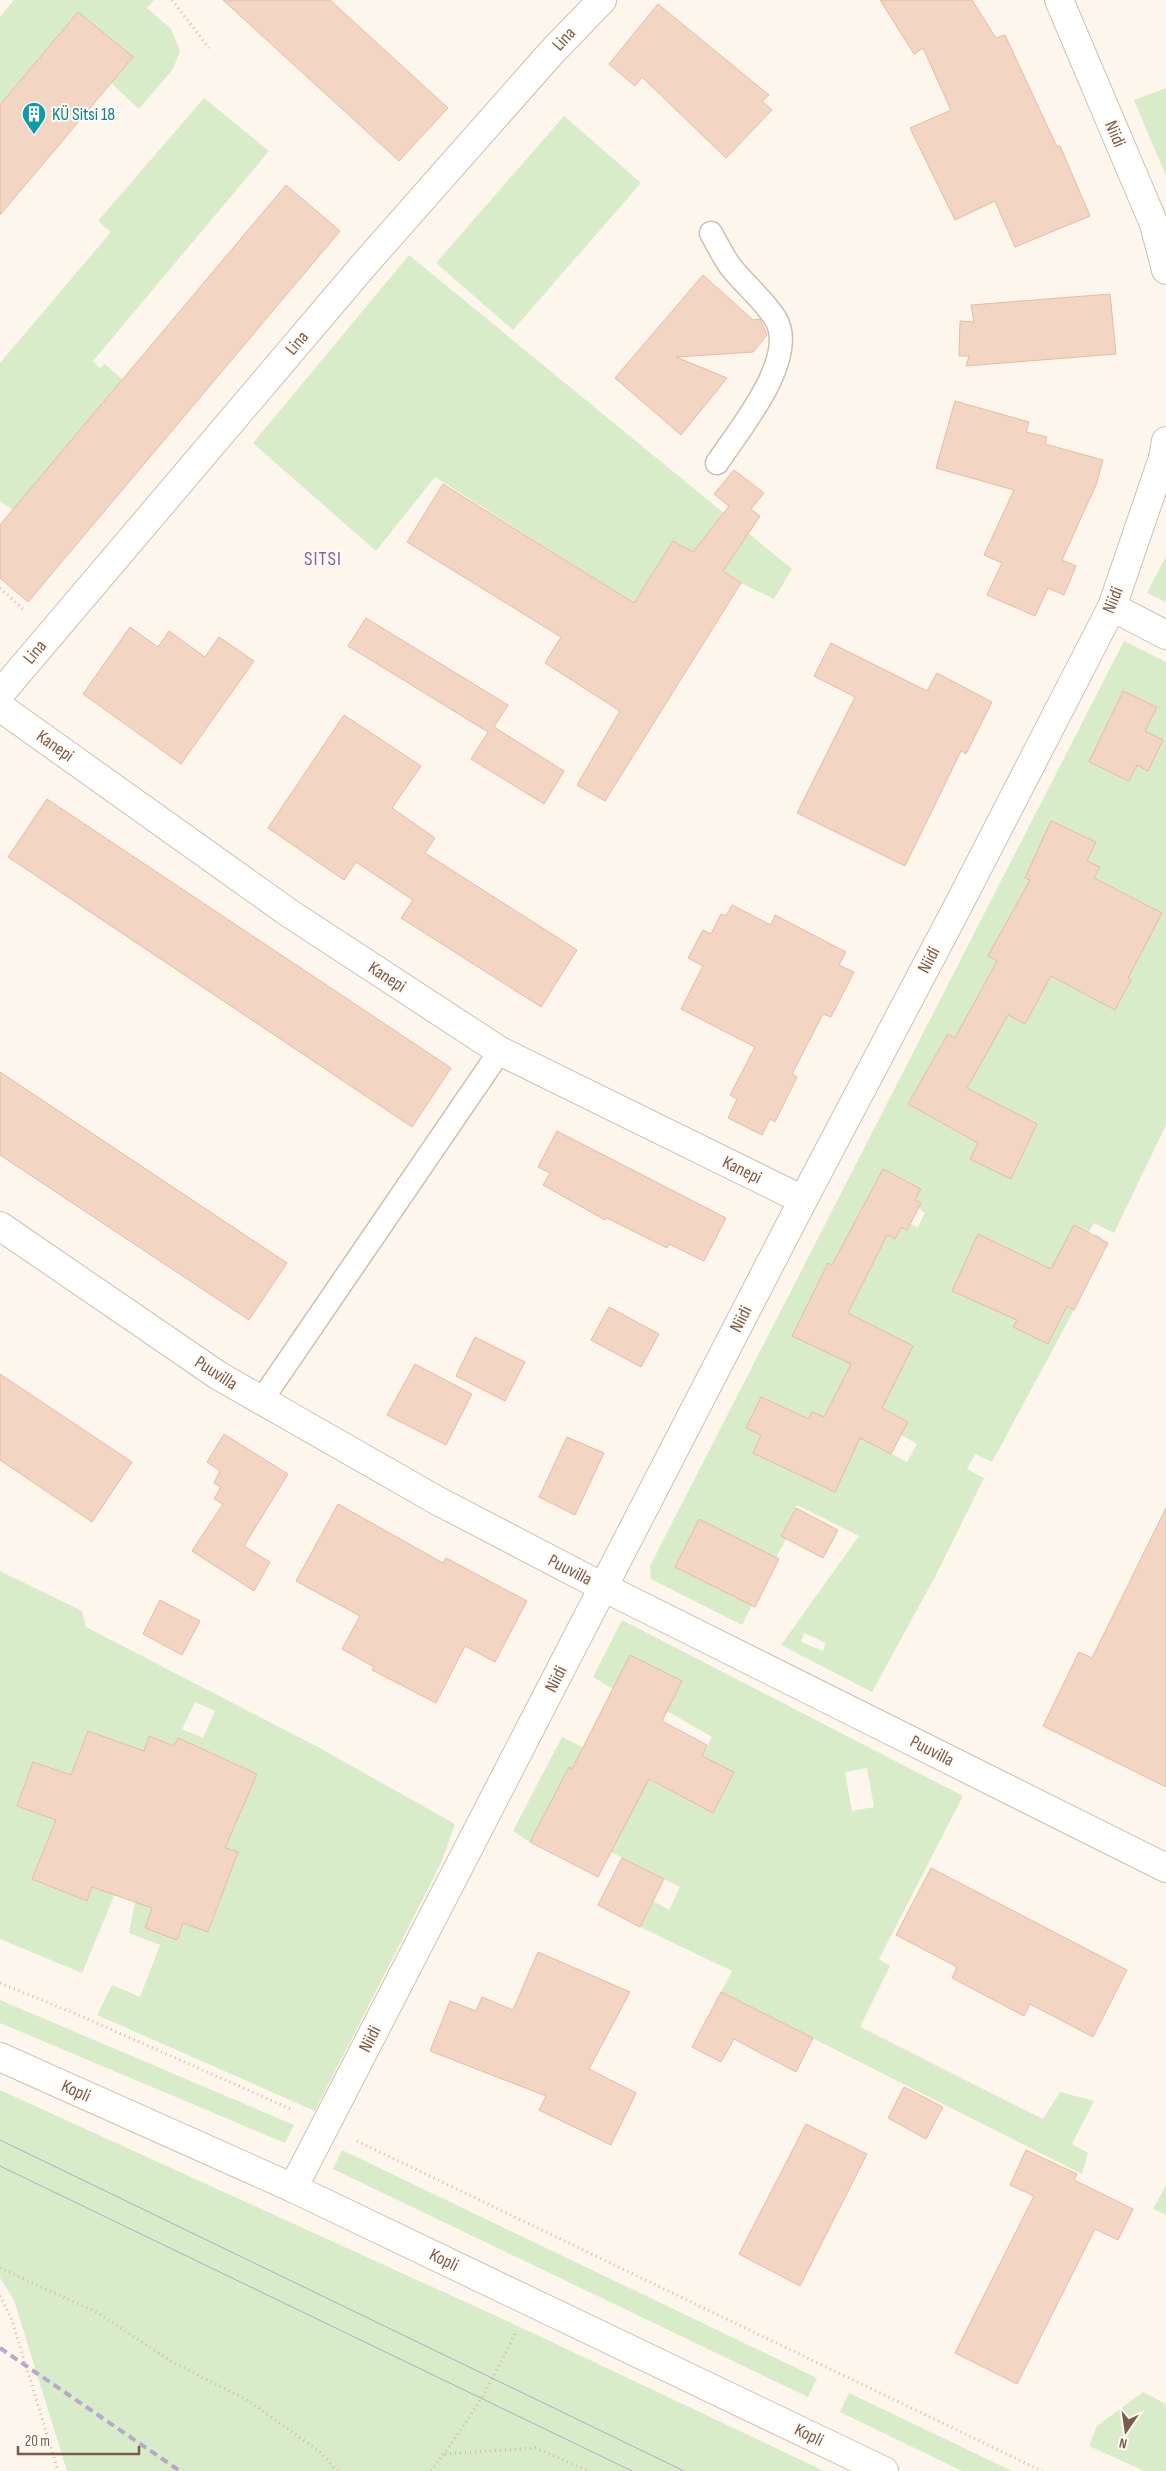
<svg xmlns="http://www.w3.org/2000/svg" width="1166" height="2471" viewBox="0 0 1166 2471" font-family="'Sofia Sans Condensed',sans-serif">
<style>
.green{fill:#d8ecc9;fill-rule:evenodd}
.building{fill:#f3d5c3;stroke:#e6bba3}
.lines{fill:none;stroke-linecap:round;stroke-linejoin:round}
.lane-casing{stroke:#d1beb0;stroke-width:25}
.street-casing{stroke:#d1beb0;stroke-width:30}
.secondary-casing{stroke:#d6c0b0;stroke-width:30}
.path{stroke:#d9b8a5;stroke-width:3;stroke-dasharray:1 4;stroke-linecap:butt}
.lane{stroke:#fff;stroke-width:22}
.street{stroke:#fff;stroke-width:28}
.secondary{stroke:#fff;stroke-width:28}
.tram{stroke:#b9a8c9;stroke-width:1}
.rail{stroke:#b9a8c9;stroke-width:4;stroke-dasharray:8 5;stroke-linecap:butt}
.labels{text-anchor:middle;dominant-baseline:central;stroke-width:4;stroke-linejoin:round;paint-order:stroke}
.street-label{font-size:18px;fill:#7a5c4d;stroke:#fffaf3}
.culture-label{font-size:18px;fill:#0d838f;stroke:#fffaf3;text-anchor:start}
.quarter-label{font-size:20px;letter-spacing:1px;fill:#846695;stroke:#fffaf3}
</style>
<rect width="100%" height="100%" fill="#fdf6ec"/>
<!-- green -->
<g class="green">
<path d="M 14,0 L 154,0 L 147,8 L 171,29 L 180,51 L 173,69 L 139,109 L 111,83 L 132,57 L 78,12 L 0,105 L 0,17 Z"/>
<path d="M 1166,88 L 1166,176 L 1134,100 Z"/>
<path d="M 204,98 L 269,151 L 93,361 L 100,368 L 105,364 L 123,380 L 13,510 L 0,501 L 0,363 L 111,232 L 98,221 Z"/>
<path d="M 564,116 L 641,183 L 513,330 L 436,263 Z"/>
<path d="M 409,255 L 792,569 L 774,599 L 741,583 L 673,541 L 634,603 L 435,477 L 376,551 L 253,443 Z"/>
<path d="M 1166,556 L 1166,602 L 1147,593 Z"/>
<path d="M 1124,641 L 1166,662 L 1166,1125 L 1114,1233 L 1094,1223 L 1088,1233 L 1086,1253 L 1095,1234 L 1102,1238 L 1082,1276 L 1056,1300 L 1074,1310 L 992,1462 L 975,1454 L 967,1469 L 984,1478 L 936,1575 L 872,1692 L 781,1645 L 859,1536 L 797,1505 L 781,1535 L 786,1539 L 776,1558 L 699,1519 L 675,1567 L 752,1605 L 742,1625 L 651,1579 L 650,1566 ZM 1123,691 L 1157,707 L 1145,731 L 1163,740 L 1148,770 L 1137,765 L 1089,762 ZM 1051,821 L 1096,842 L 1087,861 L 1099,867 L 1091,885 ZM 1112,887 L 1162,913 L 1109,969 L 1131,980 L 1115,1010 L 1062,982 ZM 1056,944 L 1041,994 L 1025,1024 L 977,998 L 997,961 L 988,956 ZM 967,1088 L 982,1097 L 961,1134 L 908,1104 ZM 996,1104 L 1037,1124 L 1011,1179 L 970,1159 ZM 883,1169 L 921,1189 L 915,1200 L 921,1203 L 918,1208 L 925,1213 L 918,1227 L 910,1224 L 907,1230 L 901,1227 L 895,1239 L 856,1219 ZM 978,1235 L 1015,1252 L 989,1307 L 952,1291 ZM 828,1263 L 864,1281 L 828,1353 L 792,1336 ZM 1065,1310 L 1048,1344 L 1014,1327 ZM 872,1325 L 913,1346 L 892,1387 L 873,1404 L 908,1422 L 901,1435 L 917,1444 L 907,1462 L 874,1445 L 882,1429 L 831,1403 ZM 761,1397 L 809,1419 L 812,1413 L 835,1492 L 753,1453 L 761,1435 L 746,1428 ZM 804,1633 L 826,1643 L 823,1651 L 801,1642 Z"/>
<path d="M 0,1571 L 82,1611 L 86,1627 L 318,1747 L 455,1824 L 441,1863 L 315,2111 L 97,2015 L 112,1985 L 140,1997 L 160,1945 L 129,1933 L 135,1902 L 152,1908 L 145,1928 L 177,1940 L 183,1923 L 209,1932 L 237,1853 L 192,1836 L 242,1808 L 257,1774 L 191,1744 L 174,1746 L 149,1737 L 144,1751 L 88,1731 L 70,1779 L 146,1819 L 82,1973 L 0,1939 ZM 195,1702 L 215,1711 L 203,1738 L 182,1729 ZM 33,1762 L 65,1773 L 17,1806 ZM 58,1815 L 112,1837 L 86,1901 L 32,1879 Z"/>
<path d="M 622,1620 L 963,1796 L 879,1959 L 890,1966 L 860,2027 L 1043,2119 L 1060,2092 L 1094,2101 L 1072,2144 L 1088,2153 L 1082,2174 L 721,1992 L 732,1971 L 640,1927 L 653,1901 L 669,1910 L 680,1887 L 589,1841 L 636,1802 L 569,1768 L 530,1842 L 513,1831 L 562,1737 L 689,1800 L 702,1756 L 712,1737 L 667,1711 L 681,1681 L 630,1655 L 613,1689 L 593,1677 ZM 867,1768 L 874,1807 L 852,1811 L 845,1772 Z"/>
<path d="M 0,2000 L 294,2125 L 285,2143 L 0,2023 Z"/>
<path d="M 0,2090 L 518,2326 L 824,2471 L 67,2471 L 14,2300 L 0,2278 Z"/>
<path d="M 342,2150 L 817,2378 L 808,2397 L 333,2169 Z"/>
<path d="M 1166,2185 L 1166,2215 L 1153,2209 Z"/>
<path d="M 1143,2392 L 1166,2404 L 1166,2471 L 1144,2471 L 1089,2446 L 1097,2426 Z"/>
<path d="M 849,2393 L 1012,2471 L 962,2471 L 840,2412 Z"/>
</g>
<!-- building -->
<g class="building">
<path d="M 223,0 L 330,0 L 448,108 L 399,161 Z"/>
<path d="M 880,0 L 972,0 L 996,38 L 1005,35 L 1057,147 L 1060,146 L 1090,216 L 1015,247 L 995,201 L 955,220 L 910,128 L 951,110 L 923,48 L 914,54 Z"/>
<path d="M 658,4 L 769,95 L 762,101 L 772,110 L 726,158 L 642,77 L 635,86 L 609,64 Z"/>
<path d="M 78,12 L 133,57 L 0,215 L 0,105 Z"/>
<path d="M 286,185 L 340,231 L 28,602 L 0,578 L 0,525 Z"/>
<path d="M 703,275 L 753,320 L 760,319 L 767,335 L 753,352 L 676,357 L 727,378 L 681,435 L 615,378 Z"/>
<path d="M 1110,294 L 1116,354 L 966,366 L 969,356 L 959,356 L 960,321 L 974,322 L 971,305 Z"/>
<path d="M 955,401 L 1029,422 L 1026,432 L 1047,437 L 1045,444 L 1103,460 L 1096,485 L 1062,560 L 1076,566 L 1064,595 L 1048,588 L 1035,616 L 987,595 L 1002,563 L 984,555 L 1014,490 L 936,468 Z"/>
<path d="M 734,470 L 764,493 L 751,509 L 760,516 L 723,571 L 741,583 L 605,801 L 577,785 L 620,711 L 545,663 L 561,637 L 407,542 L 443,484 L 634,603 L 673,541 L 693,552 L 729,506 L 714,494 Z"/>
<path d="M 366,618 L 508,705 L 494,727 L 564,771 L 544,804 L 471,759 L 488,732 L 348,646 Z"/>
<path d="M 130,627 L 158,647 L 169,631 L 205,657 L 219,637 L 254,661 L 181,764 L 83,694 Z"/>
<path d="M 831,643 L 927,691 L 937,673 L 992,702 L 966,754 L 961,751 L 905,866 L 797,813 L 855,697 L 814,676 Z"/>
<path d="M 1123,691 L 1157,707 L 1145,731 L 1163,740 L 1148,771 L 1137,765 L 1129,781 L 1089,762 Z"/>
<path d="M 344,715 L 421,766 L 392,808 L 435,838 L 425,853 L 577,950 L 541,1007 L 401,918 L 413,900 L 356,862 L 344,880 L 268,828 Z"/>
<path d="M 47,799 L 451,1068 L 412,1127 L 8,857 Z"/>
<path d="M 1051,821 L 1096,842 L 1087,861 L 1100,867 L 1094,878 L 1162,913 L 1128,978 L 1131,980 L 1115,1010 L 1051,976 L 1025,1024 L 1008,1015 L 967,1088 L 1037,1124 L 1011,1179 L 970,1159 L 978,1143 L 908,1104 L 948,1034 L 955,1038 L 997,961 L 988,956 L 1030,880 L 1025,878 Z"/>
<path d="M 732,905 L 771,925 L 775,915 L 846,952 L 839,965 L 854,972 L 831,1017 L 823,1014 L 792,1074 L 797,1077 L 775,1122 L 770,1119 L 762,1135 L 728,1118 L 737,1099 L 730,1095 L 755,1047 L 681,1009 L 703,966 L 688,958 L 703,930 L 711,934 L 721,914 L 726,916 Z"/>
<path d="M 0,1072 L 287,1263 L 249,1320 L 0,1155 Z"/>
<path d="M 557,1131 L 726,1218 L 704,1261 L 669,1244 L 667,1248 L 607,1218 L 605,1220 L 543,1185 L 550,1173 L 538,1167 Z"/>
<path d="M 883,1169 L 921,1189 L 915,1200 L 921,1203 L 907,1230 L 901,1227 L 895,1239 L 887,1235 L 848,1313 L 913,1346 L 882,1408 L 908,1422 L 891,1454 L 860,1438 L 835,1492 L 753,1453 L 761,1435 L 746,1428 L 761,1397 L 809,1419 L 812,1412 L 824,1417 L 851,1364 L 792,1336 L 828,1263 L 832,1265 Z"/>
<path d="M 1074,1225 L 1108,1243 L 1074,1310 L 1067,1306 L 1048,1344 L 1013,1327 L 1017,1320 L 952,1291 L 978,1234 L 1051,1269 Z"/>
<path d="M 609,1307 L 659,1334 L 641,1367 L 591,1340 Z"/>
<path d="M 475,1337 L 525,1362 L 505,1401 L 456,1376 Z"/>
<path d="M 415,1364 L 472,1394 L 446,1445 L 387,1415 Z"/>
<path d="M 0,1374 L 132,1462 L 92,1522 L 0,1460 Z"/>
<path d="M 224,1434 L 288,1474 L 244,1546 L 270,1562 L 254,1591 L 192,1551 L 223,1504 L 214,1499 L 221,1487 L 214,1483 L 220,1471 L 207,1462 Z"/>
<path d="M 567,1437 L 604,1453 L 575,1515 L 539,1497 Z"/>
<path d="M 338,1504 L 443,1563 L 446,1558 L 527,1601 L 495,1662 L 465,1646 L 436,1703 L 372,1670 L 374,1667 L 342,1649 L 360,1616 L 296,1581 Z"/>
<path d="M 796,1508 L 838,1530 L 823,1558 L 781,1536 Z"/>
<path d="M 1166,1508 L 1166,1787 L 1043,1726 L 1079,1652 L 1092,1658 Z"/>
<path d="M 699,1519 L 779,1559 L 755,1607 L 675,1567 Z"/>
<path d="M 160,1600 L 200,1621 L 182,1655 L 143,1634 Z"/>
<path d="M 630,1655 L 682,1681 L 662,1721 L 707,1745 L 702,1756 L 734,1772 L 713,1813 L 649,1779 L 598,1877 L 530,1842 L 569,1767 L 572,1769 Z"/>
<path d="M 88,1731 L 144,1751 L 149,1736 L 174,1746 L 178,1738 L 257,1774 L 225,1848 L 238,1852 L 208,1932 L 183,1923 L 177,1940 L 145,1928 L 152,1908 L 92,1887 L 87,1901 L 32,1879 L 56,1820 L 17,1806 L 33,1762 L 71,1775 Z"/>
<path d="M 622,1858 L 664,1879 L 640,1927 L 598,1905 Z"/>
<path d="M 931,1868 L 1127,1970 L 1093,2037 L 1030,2004 L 1024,2016 L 952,1978 L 957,1967 L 896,1935 Z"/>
<path d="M 538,1952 L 630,1992 L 589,2069 L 636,2093 L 611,2145 L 539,2110 L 546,2096 L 430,2051 L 450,2001 L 476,2011 L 482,1997 L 513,2010 Z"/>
<path d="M 721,1992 L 813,2038 L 796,2072 L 734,2039 L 721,2062 L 692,2047 Z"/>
<path d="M 904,2087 L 943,2107 L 926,2139 L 888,2118 Z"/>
<path d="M 806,2124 L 867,2154 L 800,2286 L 739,2254 Z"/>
<path d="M 1026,2150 L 1077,2174 L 1074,2180 L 1133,2209 L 1118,2240 L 1095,2229 L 1017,2384 L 955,2353 L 1034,2196 L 1010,2185 Z"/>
</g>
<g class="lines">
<defs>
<g id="lane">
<path d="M 711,233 C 717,244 723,256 730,266 C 744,284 763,299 775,318 C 800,357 739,430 717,463"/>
<path d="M 261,1401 L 500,1051"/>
</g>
<g id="street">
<path d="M 1059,0 L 1154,224 L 1166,270"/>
<path d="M 1112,607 L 1166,635"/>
<path d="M 0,694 L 363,266 L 551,53 L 602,0"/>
<path d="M 0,707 L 289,913 L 500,1051 L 803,1200"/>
<path d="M 0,1226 L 219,1376 L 438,1501 L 603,1587 L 1166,1868"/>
<path d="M 293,2188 L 803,1200 L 958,906 L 1112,607 L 1163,458 L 1166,441"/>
</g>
<path id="secondary" d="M 0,2057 L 293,2188 L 884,2471"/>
</defs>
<!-- lane casing -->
<use href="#lane" class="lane-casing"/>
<!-- street casing -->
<use href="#street" class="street-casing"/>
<!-- secondary casing -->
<use href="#secondary" class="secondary-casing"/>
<!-- path -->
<g class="path">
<path d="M 172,0 L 209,48"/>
<path d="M 0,588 L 24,610"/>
<path d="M 0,1983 L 76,2014 L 293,2110"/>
<path d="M 357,2141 L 1042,2471"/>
<path d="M 0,2268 L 98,2313 L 172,2362 L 247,2400 L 320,2452 L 337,2471"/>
<path d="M 0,2296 L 12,2320 L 58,2471"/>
<path d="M 445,2454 L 535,2448 L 589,2471"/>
<path d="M 431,2471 C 466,2425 491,2386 515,2333"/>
</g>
<!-- lane -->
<use href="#lane" class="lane"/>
<!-- street -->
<use href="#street" class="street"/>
<!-- secondary -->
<use href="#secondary" class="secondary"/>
<!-- tram -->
<g class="tram">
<path d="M 0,2140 L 684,2471"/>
<path d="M 0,2166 L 632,2471"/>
</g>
<!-- rail -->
<path class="rail" d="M 0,2348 L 180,2471"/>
</g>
<!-- icons -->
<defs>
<symbol id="building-pin" viewBox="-11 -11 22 30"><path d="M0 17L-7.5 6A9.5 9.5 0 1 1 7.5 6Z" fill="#0f9aa8" stroke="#fffaf3"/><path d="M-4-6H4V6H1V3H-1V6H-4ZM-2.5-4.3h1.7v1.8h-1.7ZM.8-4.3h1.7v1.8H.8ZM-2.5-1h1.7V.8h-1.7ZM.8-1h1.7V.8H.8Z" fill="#fff"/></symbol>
</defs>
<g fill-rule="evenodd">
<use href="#building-pin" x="20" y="100" width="28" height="38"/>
</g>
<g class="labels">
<!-- street labels -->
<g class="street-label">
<text transform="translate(564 39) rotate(-48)">Lina</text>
<text transform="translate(1115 134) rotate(67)">Niidi</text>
<text transform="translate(297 343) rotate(-50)">Lina</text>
<text transform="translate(1113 600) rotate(-68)">Niidi</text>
<text transform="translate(35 652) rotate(-50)">Lina</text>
<text transform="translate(55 746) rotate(35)">Kanepi</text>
<text transform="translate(929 960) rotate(-62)">Niidi</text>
<text transform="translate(387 977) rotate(33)">Kanepi</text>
<text transform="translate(742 1170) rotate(26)">Kanepi</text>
<text transform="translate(741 1319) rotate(-63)">Niidi</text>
<text transform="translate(216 1373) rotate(33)">Puuvilla</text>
<text transform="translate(570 1570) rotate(27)">Puuvilla</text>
<text transform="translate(556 1679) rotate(-63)">Niidi</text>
<text transform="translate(932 1751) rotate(27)">Puuvilla</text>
<text transform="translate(370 2039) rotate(-63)">Niidi</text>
<text transform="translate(76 2091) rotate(24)">Kopli</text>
<text transform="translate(444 2260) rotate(26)">Kopli</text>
<text transform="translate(809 2435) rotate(26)">Kopli</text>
</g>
<!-- culture labels -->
<g class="culture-label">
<text x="52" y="114">KÜ Sitsi 18</text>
</g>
<!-- quarter labels -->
<g class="quarter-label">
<text x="323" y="559">SITSI</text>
</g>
</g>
<!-- north arrow -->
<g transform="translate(1126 2431) rotate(193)" stroke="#fffaf3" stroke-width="4" paint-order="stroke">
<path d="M0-4L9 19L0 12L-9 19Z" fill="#7a5c4d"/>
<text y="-8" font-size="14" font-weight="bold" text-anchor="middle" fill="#7a5c4d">N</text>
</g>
<!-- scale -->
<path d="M18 2446v8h121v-8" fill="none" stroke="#7a5c4d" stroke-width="2.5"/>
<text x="25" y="2446" font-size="15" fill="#7a5c4d" stroke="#fffaf3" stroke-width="4" paint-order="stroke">20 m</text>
</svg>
